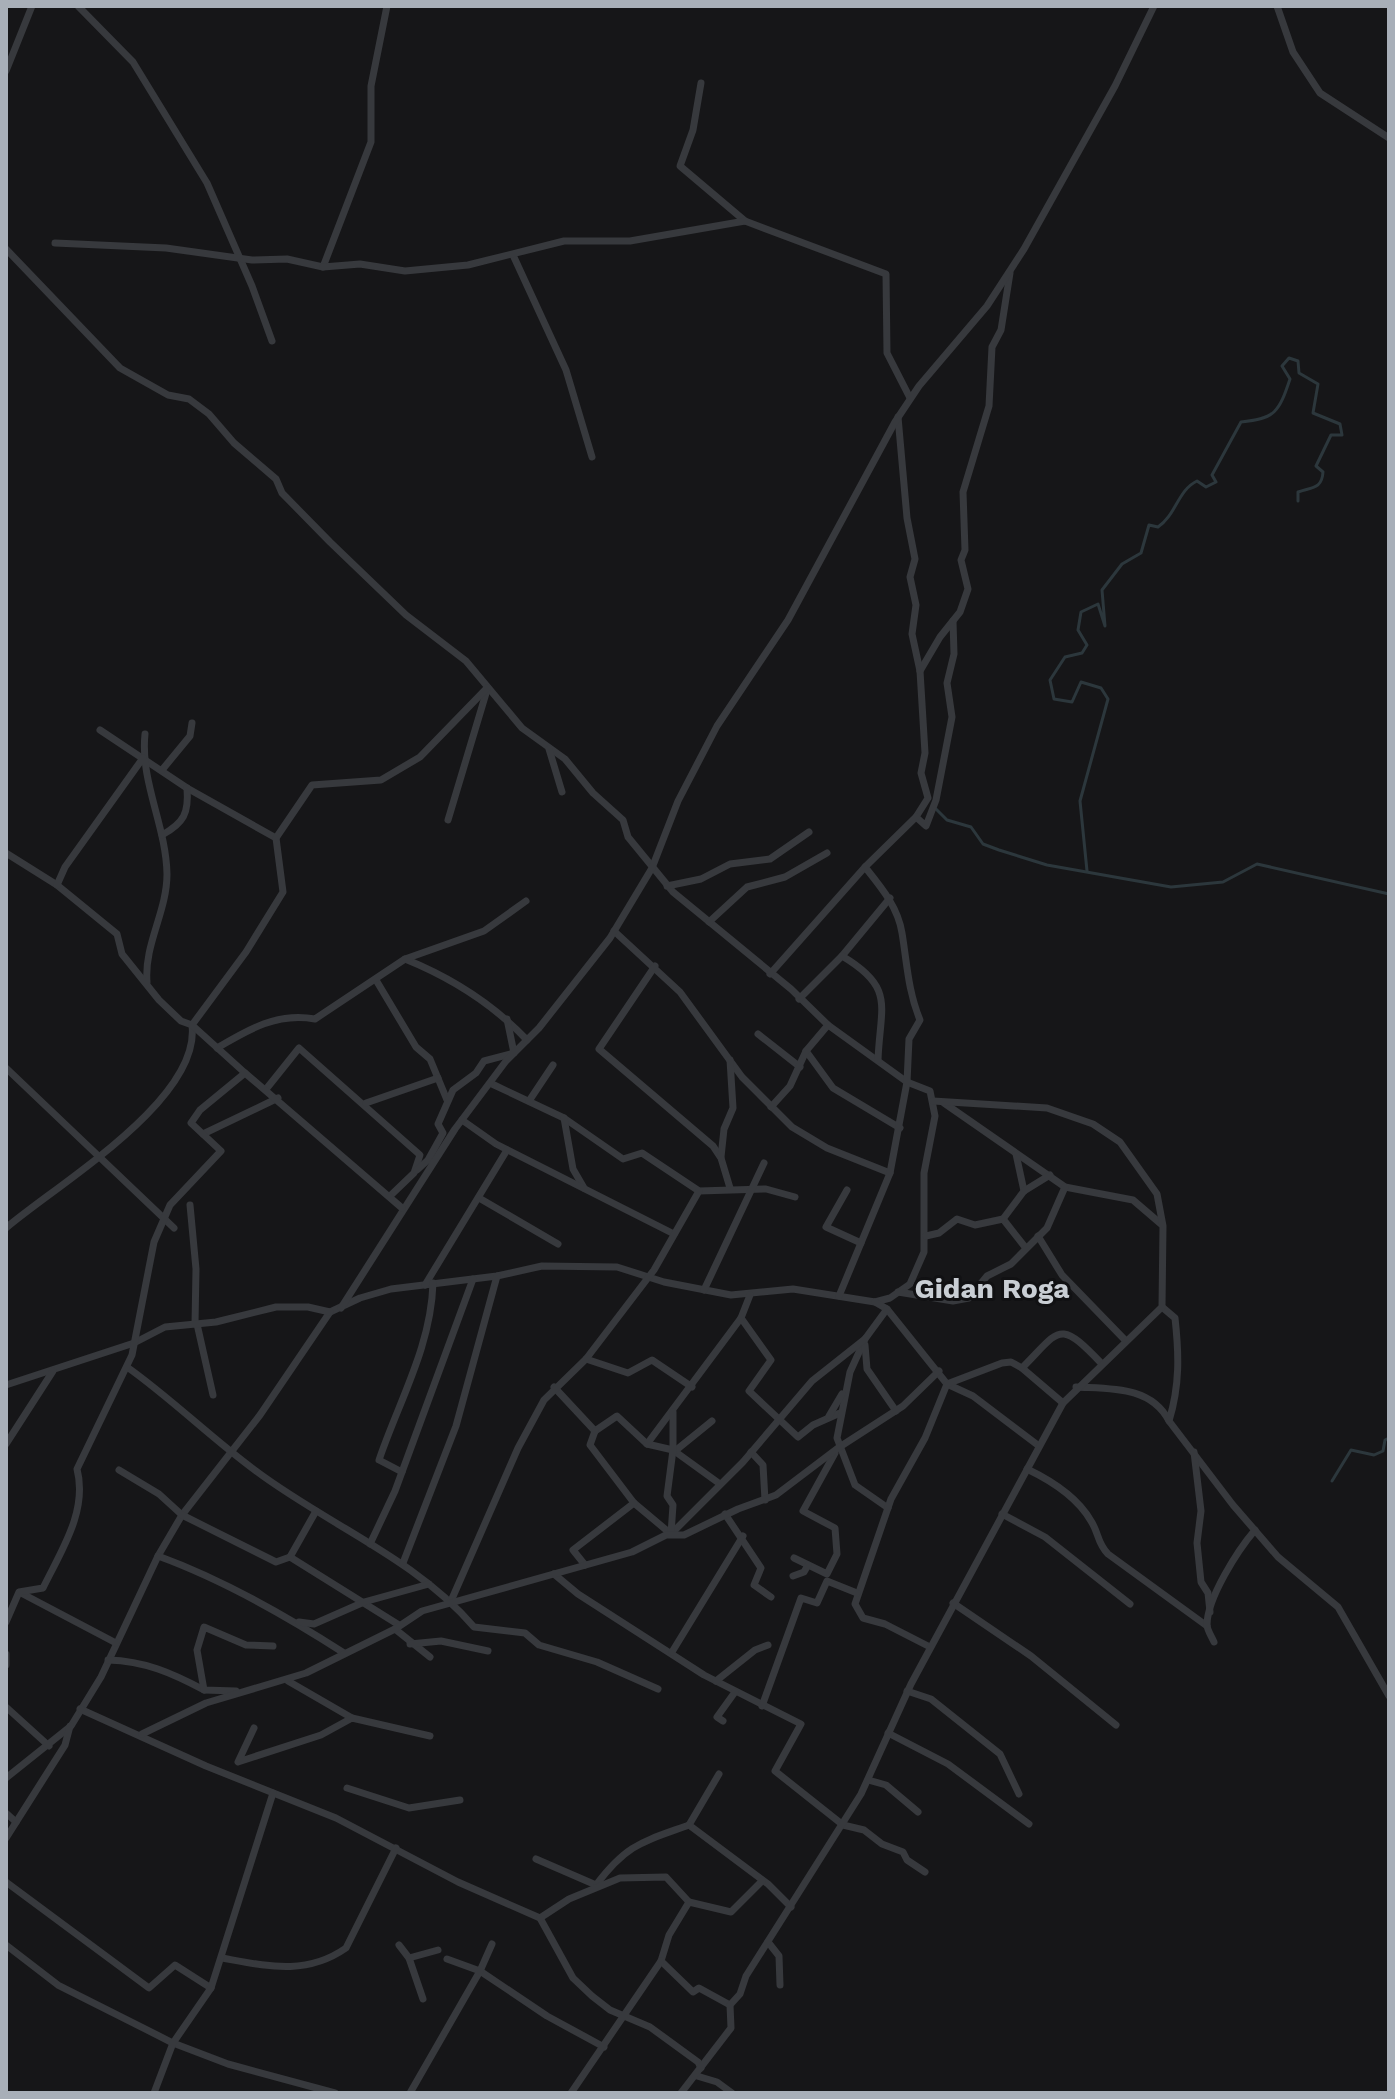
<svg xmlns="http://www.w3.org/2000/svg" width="1395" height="2099" viewBox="0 0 1395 2099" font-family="'Work Sans',sans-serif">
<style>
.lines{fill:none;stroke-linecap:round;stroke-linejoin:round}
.stream{stroke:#2c373c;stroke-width:3}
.minor{stroke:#37393d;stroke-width:7}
.labels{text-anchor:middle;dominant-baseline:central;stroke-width:6;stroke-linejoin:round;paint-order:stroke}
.quarter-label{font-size:28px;font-weight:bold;fill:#c9ced4;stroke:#111113}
</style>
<rect width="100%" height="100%" fill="#161618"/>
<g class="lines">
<!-- stream -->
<g class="stream">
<path d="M 936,809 L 947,820 L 971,827 L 983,844 L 999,850 L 1047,865 L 1171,887 L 1223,882 L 1257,864 L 1389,894"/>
<path d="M 1087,871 L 1080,801 L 1108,699 L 1101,688 L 1081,682 L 1072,702 L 1054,699 L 1050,680 L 1065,657 L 1082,653 L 1087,645 L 1078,630 L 1081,612 L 1098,604 L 1105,626 L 1102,590 L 1122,564 L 1141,553 L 1149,525 L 1158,527 C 1176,515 1178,490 1197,481 L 1206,487 L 1216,482 L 1212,475 L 1241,422 C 1275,419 1279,412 1290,379 L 1282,366 L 1289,358 L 1298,361 L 1299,373 L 1318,384 L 1313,413 L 1340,424 L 1342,435 L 1331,435 L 1316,466 L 1323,472 C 1322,489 1312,487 1298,492 L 1298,501"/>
<path d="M 1332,1481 L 1351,1450 L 1374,1455 L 1383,1451 L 1385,1440 L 1389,1438"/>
</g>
<!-- minor -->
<g class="minor">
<path d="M 78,6 L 133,62 L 207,183 L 252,286 L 272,341"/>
<path d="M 1277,6 L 1293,52 L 1320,93 L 1389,138"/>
<path d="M 6,71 L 32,6"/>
<path d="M 701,83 L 693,130 L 680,166 L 745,221"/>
<path d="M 55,243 L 166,248 L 252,260 L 287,259 L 323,267 L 371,142 L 371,86 L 387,6"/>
<path d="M 6,249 L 120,368 L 168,395 L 189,399 L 209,414 L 234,443 L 276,479 L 282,493 L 330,542 L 406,615 L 466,661 L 522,728 L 565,759 L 593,793 L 623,820 L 628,837 L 673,892 L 791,989 L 828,1025 L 907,1082 L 930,1091 L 935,1116 L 924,1173 L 924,1252 L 910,1284 L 890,1298 L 875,1302 L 793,1289 L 731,1295 L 664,1282 L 617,1267 L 542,1266 L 497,1276 L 391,1289 L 360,1298 L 330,1312 L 260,1415 L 182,1515 L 158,1556 L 101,1677 L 71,1726 L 6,1778"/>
<path d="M 513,255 L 566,370 L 592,457"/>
<path d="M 323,267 L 360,264 L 405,271 L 468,265 L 564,241 L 630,241 L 745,221 L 886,274 L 887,353 L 910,398"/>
<path d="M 898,417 L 907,518 L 915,559 L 910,577 L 916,605 L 912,634 L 920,671 L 925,753 L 921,773 L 928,798 L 916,817 L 926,826 L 936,800 L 952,717 L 947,683 L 954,654 L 953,621"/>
<path d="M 920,671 L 940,637 L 960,612 L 968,589 L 961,560 L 965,550 L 963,492 L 989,406 L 992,347 L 1001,330 L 1010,273"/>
<path d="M 100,730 L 187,788 L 276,838"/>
<path d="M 145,734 C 140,782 166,825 167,874 C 167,912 144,944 147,982"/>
<path d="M 549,749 L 562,792"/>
<path d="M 162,770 L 190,736 L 192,723"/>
<path d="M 448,820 L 487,690"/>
<path d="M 162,835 C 184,823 189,813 187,788"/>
<path d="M 6,853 L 57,885 L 117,934 L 122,954 L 159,1000 L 181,1021 L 192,1025 C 201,1100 56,1185 6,1228"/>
<path d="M 57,885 L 65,867 L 143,758"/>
<path d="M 667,886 L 701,879 L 730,864 L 770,859 L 809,832"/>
<path d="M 709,922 L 747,887 L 785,877 L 827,853"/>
<path d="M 614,931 L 680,992 L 742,1077 L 792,1127 L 827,1148 L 890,1173"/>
<path d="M 842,956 L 890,898"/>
<path d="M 405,959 C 452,978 492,1003 527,1040"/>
<path d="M 655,966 L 599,1049 L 713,1146 L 721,1158 L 730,1188"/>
<path d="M 770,974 L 865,867"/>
<path d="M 376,980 L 416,1047 L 430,1059 L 447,1100"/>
<path d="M 799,999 L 842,956 C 896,988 880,1006 878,1060"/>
<path d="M 758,1034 L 800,1067"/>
<path d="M 217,1048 C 249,1029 278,1012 315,1019 L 405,959 L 484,931 L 526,901"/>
<path d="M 806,1051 L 833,1088 L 900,1128"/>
<path d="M 6,1068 L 174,1228"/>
<path d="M 245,1073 L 192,1025 L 246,952 L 283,892 L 276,838 L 312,785 L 381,780 L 420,757 L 487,688"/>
<path d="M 492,1084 L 564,1118 L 623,1159 L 642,1153 L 699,1191 L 766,1189 L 795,1197"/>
<path d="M 267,1088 L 299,1048 L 420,1155 L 414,1173 L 390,1196"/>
<path d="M 529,1101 L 553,1065"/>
<path d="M 366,1103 L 438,1078"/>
<path d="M 944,1103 L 1065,1187 L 1133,1200 L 1161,1224"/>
<path d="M 771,1107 L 790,1086 L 806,1051 L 828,1025"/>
<path d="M 564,1118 L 573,1169 L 584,1188"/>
<path d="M 462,1120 L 496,1144 L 674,1234"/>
<path d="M 203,1134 L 278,1098"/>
<path d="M 1016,1154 L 1024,1191"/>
<path d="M 721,1157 L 724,1129 L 733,1108 L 730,1060"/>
<path d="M 417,1170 L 428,1160 L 443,1133 L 438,1124 L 453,1090 L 476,1073 L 484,1061 L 514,1053 L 507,1019"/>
<path d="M 847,1190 L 826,1227 L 861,1243"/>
<path d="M 479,1198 L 558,1244"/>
<path d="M 190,1205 L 196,1269 L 195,1324"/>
<path d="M 1003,1219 L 1025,1247"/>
<path d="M 926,1236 L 939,1233 L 957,1219 L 975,1225 L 1003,1219 L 1024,1191 L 1050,1175"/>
<path d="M 1038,1236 L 1062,1275 L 1125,1340"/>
<path d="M 425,1285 L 507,1150"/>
<path d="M 704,1290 L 764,1163"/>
<path d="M 898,1292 L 953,1301 L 969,1298 L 987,1276 L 1011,1264 L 1047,1228 L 1065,1187"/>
<path d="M 839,1296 L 890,1173 L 907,1082 L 909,1039 L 920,1020 C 908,991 907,963 902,933 C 898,907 881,887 865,867 L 916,817"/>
<path d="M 875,1302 L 887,1309 L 947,1384 L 973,1396 L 1039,1446"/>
<path d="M 1162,1307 L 1175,1318 C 1179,1354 1180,1385 1169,1421 L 1233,1505 L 1278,1557 L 1338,1607 L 1389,1696"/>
<path d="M 341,1308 L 455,1129 L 506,1061 L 539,1028 L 610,938 L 652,868 L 678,801 L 717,726 L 788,620 L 895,422 L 919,386 L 987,306 L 1024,249 L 1115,86 L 1154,6"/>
<path d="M 741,1318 L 771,1360 L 749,1391 L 798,1437 L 813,1425 L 840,1413"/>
<path d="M 197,1324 L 213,1395"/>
<path d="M 865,1339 L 850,1372 L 837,1438 L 855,1485 L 888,1508"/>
<path d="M 865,1345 L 867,1369 L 896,1411"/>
<path d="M 586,1359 L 628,1373 L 652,1360 L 692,1387"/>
<path d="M 127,1367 C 172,1399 211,1438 256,1471 C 328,1525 415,1558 474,1627 L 525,1633 L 539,1645 L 597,1662 L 658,1689"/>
<path d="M 1022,1368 L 1063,1403"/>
<path d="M 6,1385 L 134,1343 L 165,1327 L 216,1322 L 276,1307 L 308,1307 L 330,1312"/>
<path d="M 554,1387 L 595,1431 L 617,1416 L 647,1444 L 673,1450 L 720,1484"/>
<path d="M 1076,1387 C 1111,1389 1151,1386 1169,1421"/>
<path d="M 829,1416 L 842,1394"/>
<path d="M 595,1431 L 590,1445 L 634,1503 L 671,1534"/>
<path d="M 6,1444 L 53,1371"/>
<path d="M 647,1444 L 741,1318 L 750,1295"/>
<path d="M 675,1451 L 712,1421"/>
<path d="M 751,1452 L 763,1465 L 765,1500"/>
<path d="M 1194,1452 L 1201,1511 L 1197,1543 L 1201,1582 L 1208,1593 L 1210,1612"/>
<path d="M 1027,1469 C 1050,1480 1078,1498 1091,1521 C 1099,1533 1097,1543 1108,1554 L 1207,1626"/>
<path d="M 119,1470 L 159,1494 L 182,1515 L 276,1562 L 290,1557 L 399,1625"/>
<path d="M 402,1472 L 379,1460 C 399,1401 431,1347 433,1283"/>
<path d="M 725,1514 L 761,1568 L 754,1585 L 771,1597"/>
<path d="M 1002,1514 L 1045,1537 L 1130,1604"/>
<path d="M 671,1534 L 743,1462 L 812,1381 L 865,1339 L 887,1309"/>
<path d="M 671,1534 L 673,1505 L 667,1496 L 673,1450 L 673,1412"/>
<path d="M 370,1544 L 395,1491 L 473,1279"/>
<path d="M 158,1556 C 224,1580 285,1615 344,1653"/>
<path d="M 290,1557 L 316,1511"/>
<path d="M 794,1558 L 827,1574 L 837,1554 L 835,1528 L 803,1511 L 835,1453"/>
<path d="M 403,1563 L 456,1426 L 497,1276"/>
<path d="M 585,1565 L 573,1550 L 634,1503"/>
<path d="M 554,1574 L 578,1594 L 704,1675 L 801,1724 L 775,1771 L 843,1825 L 864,1830 L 882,1844 L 903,1852 L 907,1860 L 925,1872"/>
<path d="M 793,1576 L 804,1572 L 808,1565"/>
<path d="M 21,1593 L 116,1643"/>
<path d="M 451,1601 L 518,1448 L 544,1400 L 586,1359 L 654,1270 L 699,1191"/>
<path d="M 953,1603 L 1031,1656 L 1116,1725"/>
<path d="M 6,1622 L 19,1592 L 43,1588 C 61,1551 88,1511 77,1469 L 132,1355 L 154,1242 L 170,1205 L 221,1151 L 191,1123 L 200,1110 L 245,1073 L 402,1208"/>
<path d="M 299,1622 L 314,1624 L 364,1602 L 429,1584"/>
<path d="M 395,1629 L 430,1657"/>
<path d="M 1214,1642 C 1212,1637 1207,1630 1207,1625 C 1207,1598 1238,1550 1255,1530"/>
<path d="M 410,1644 L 441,1641 L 488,1651"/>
<path d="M 930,1647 L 885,1624 L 863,1618 L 855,1604 L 891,1499 L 925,1438 L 947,1384 L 1002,1363 L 1011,1362 L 1022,1368 C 1061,1329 1058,1318 1102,1364"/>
<path d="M 672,1652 L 743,1536"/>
<path d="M 6,1654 L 6,1665"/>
<path d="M 108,1660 C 145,1661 172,1673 204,1690"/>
<path d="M 288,1681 L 352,1718"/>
<path d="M 716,1681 L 755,1650 L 768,1645"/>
<path d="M 236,1691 L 204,1690 L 197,1650 L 204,1627 L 246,1645 L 273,1646"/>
<path d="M 907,1691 L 931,1699 L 1000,1754 L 1019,1794"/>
<path d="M 762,1706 L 801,1598 L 817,1603 L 827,1581 L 857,1593"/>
<path d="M 6,1707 L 49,1746"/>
<path d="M 80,1709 L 206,1766 L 336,1818 L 458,1882 L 540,1918 L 573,1978 L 592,1996 L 610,2010 L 650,2027 L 698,2062 L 701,2068"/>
<path d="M 723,1721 L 717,1717 L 735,1692"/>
<path d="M 254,1728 L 238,1762 L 321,1735 L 352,1718 L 430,1736"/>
<path d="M 888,1733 L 948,1764 L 1029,1824"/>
<path d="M 142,1734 L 206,1703 L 306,1673 L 395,1629 L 422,1611 L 632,1552 L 666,1535 L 684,1535 L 738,1509 L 776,1495 L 838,1448 L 903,1406 L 939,1371"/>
<path d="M 719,1774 L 689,1825 L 768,1884 L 791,1907"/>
<path d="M 868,1780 L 886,1785 L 918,1812"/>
<path d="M 347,1788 L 409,1808 L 460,1800"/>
<path d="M 6,1813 L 16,1822"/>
<path d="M 6,1838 L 65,1745 L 70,1726"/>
<path d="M 536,1859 L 596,1885 C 627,1844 642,1842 689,1825"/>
<path d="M 6,1882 L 149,1988 L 175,1965 L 211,1988"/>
<path d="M 540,1918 L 569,1899 L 620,1878 L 666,1877 L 689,1902"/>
<path d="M 768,1942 L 779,1956 L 780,1985"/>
<path d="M 6,1945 L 58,1985 L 173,2043 L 228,2064 L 335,2093"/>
<path d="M 399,1945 L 409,1958 L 423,1999"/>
<path d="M 222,1958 C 267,1966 306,1976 346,1948 L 396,1848"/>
<path d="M 409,1958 L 438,1950"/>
<path d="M 447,1959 L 480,1971 L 547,2016 L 604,2047"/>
<path d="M 730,2005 L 699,1988 L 693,1992 L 661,1961 L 669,1935 L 689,1902 L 731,1912 L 762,1881"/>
<path d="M 697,2076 L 717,2082 L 732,2093"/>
<path d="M 154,2093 L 173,2043 L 211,1988 L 273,1793"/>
<path d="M 410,2093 L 480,1971 L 492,1944"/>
<path d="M 571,2093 L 661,1961"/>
<path d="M 681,2093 L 731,2028 L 730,2005 L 740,1994 L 746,1976 L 861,1794 L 911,1684 L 1063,1403 L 1162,1307 L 1163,1226 L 1157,1194 L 1120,1142 L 1093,1124 L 1047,1108 L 933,1101"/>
</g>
</g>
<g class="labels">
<!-- quarter labels -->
<g class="quarter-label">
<text x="992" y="1288">Gidan Roga</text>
</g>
</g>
<!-- border -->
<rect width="1395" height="2099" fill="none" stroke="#a8afb8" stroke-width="16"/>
</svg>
